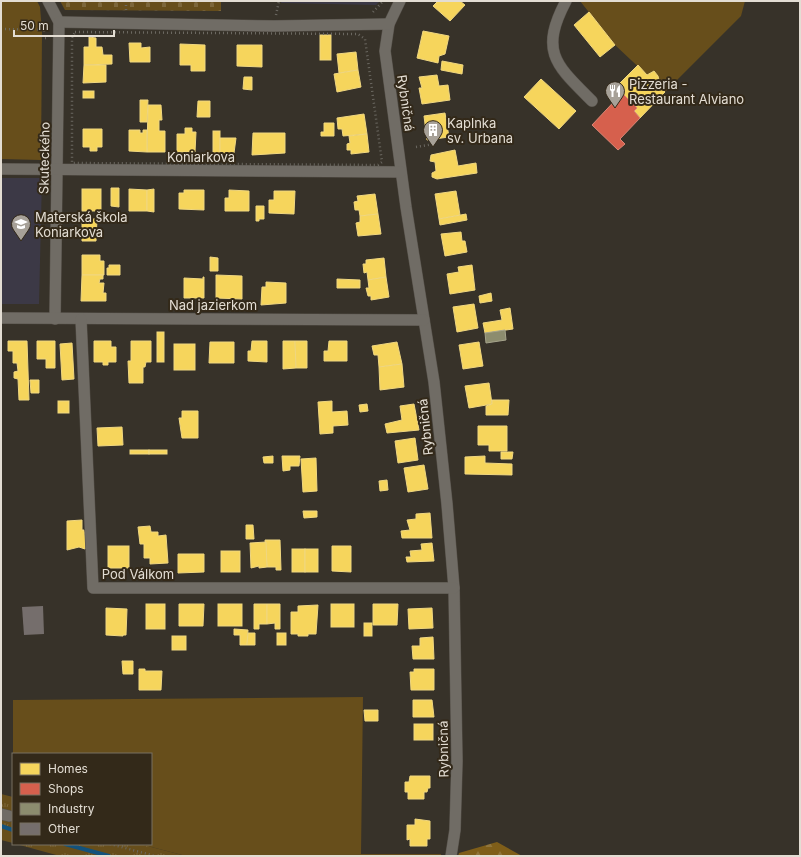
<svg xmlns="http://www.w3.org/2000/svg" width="801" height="857" viewBox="0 0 801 857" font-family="Inter,sans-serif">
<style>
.education{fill:#3c3946}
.grass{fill:url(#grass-tufts)}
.forest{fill:url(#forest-firs)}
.cemetery{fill:url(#cemetery-stones)}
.green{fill:#674e1b}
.homes{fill:#f6d55c;stroke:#f0d780}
.shops{fill:#d6604d;stroke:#da8675}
.industry{fill:#8c8c6e;stroke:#a6a48c}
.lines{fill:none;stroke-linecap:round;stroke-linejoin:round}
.stream{stroke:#13527c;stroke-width:4}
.building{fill:#756e6c}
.minor-casing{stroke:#555049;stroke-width:12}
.path{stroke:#6b6861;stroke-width:2.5;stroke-dasharray:1 3;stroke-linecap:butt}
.minor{stroke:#706c65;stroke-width:11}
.labels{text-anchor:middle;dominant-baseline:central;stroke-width:4;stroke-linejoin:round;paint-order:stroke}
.poi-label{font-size:13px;fill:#e3ddd3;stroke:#332919;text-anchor:start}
.street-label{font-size:13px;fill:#e3ddd3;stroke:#332919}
</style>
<defs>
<pattern id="grass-tufts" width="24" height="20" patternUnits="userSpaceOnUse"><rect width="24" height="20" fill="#674e1b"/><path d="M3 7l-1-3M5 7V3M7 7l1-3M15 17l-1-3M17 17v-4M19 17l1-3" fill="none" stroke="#7d673b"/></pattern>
<pattern id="forest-firs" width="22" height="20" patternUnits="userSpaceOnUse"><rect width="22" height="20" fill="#7f5e19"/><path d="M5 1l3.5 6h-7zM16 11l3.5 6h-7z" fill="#91753a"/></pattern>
<pattern id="cemetery-stones" width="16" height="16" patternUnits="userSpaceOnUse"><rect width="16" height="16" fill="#674e1b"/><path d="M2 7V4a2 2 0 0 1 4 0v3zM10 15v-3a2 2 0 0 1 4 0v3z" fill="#7d673b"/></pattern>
</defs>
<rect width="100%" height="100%" fill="#373229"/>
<!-- education -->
<g class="education">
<path d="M 282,1 L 380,1 L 376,5 L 281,3 Z"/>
<path d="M 1,178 L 42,178 L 39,304 L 1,304 Z"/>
</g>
<!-- grass -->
<g class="grass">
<path d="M 1,794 L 13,797 L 13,843 L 1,840 Z"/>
<path d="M 16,844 L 140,844 L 186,856 L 60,856 Z"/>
</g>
<!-- forest -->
<path class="forest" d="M 497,842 L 522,856 L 458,856 L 459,853 Z"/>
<!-- cemetery -->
<path class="cemetery" d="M 60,1 L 221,1 L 221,11 L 65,10 Z"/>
<!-- green -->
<g class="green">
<path d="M 1,1 L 37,1 L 40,7 L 42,31 L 41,160 L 1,159 Z"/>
<path d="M 580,1 L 745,1 L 741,16 L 665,92 L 656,84 L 659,80 L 658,76 L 653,71 L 647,75 L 615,45 Z"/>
<path d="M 363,697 L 361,854 L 441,854 L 441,856 L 186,856 L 140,844 L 151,844 L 151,754 L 13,754 L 13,767 L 13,700 Z"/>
</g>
<!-- homes -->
<g class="homes">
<path d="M 438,1 L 460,1 L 465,5 L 450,21 L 433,6 Z"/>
<path d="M 589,12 L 615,45 L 600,57 L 574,25 Z"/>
<path d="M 423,31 L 449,36 L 445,54 L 439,56 L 438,63 L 417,58 Z"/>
<rect x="320" y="35" width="11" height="25"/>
<path d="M 89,37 L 96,38 L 96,47 L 102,47 L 103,55 L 112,55 L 112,64 L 84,65 L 84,47 L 89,47 Z"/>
<path d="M 129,43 L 141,43 L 141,48 L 150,47 L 150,62 L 130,62 Z"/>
<path d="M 180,44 L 205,45 L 205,71 L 191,71 L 191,65 L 180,65 Z"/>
<path d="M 237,45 L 262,45 L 262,67 L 237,66 Z"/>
<path d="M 356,52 L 358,70 L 339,73 L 337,54 Z"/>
<path d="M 442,61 L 463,65 L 462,74 L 441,70 Z"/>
<path d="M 84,65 L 106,65 L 106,82 L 83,83 Z"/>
<path d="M 638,65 L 647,75 L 654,71 L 658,76 L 659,80 L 656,84 L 665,92 L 640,118 L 634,111 L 637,108 L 622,93 L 625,90 L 619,84 Z"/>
<path d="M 358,70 L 361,87 L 337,92 L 334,74 Z"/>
<path d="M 437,75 L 439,86 L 448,85 L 450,100 L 422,104 L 419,88 L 422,88 L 419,77 Z"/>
<path d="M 244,77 L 252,77 L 252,90 L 243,89 Z"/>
<path d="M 541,79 L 576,111 L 559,129 L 524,97 Z"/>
<rect x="83" y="91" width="11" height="7"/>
<path d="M 140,100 L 148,100 L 147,122 L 140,122 Z"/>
<path d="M 198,101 L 210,101 L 210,117 L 197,117 Z"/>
<path d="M 148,105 L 161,105 L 162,120 L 159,120 L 159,131 L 165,131 L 165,152 L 147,152 Z"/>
<path d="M 445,113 L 449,137 L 427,140 L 424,116 Z"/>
<path d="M 364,114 L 367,134 L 343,136 L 342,129 L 338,129 L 337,118 Z"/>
<path d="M 324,123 L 334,123 L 334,136 L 321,136 L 321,132 L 324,132 Z"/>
<path d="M 185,128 L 192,128 L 192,132 L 196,132 L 195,152 L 177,152 L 177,134 L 185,134 Z"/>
<path d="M 83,129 L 102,129 L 102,147 L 97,147 L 97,151 L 90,151 L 90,147 L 83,147 Z"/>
<path d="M 129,130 L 140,130 L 140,133 L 143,133 L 143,130 L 147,130 L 147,152 L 129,151 Z"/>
<rect x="213" y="131" width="7" height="22"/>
<path d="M 253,133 L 285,133 L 285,153 L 252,155 Z"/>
<path d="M 367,134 L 369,152 L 351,154 L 351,150 L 347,150 L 347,144 L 350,143 L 349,136 Z"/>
<path d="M 220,138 L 236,138 L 234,153 L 220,153 Z"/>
<path d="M 455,150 L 458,166 L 476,163 L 477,173 L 437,179 L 432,177 L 432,173 L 436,171 L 435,162 L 430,161 L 431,155 Z"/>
<path d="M 111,188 L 119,188 L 119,207 L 111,206 Z"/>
<rect x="82" y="189" width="19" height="22"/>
<path d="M 129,189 L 147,190 L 147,211 L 129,211 Z"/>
<path d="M 154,189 L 154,212 L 147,211 L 147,190 Z"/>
<path d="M 184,190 L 204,190 L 204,210 L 179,209 L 179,193 L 184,193 Z"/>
<path d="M 229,190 L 249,191 L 249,211 L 225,211 L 225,198 L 229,198 Z"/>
<path d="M 274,191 L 295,191 L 294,214 L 269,213 L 269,200 L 274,200 Z"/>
<path d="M 456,191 L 460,215 L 439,219 L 435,194 Z"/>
<path d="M 375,194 L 378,214 L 360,216 L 359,210 L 355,210 L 354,202 L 358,201 L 357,196 Z"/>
<path d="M 256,206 L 264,206 L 264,219 L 259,219 L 259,221 L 256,221 Z"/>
<path d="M 378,214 L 381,234 L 358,236 L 356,223 L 360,222 L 360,216 Z"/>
<path d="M 466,214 L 467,220 L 440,225 L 439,219 Z"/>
<path d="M 82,219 L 97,219 L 96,241 L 82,241 Z"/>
<path d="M 461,232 L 462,241 L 465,241 L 467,252 L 445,256 L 441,234 Z"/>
<path d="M 82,255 L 100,255 L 100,261 L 104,261 L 104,275 L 82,275 Z"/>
<path d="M 210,257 L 218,258 L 218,271 L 210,271 Z"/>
<path d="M 384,258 L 386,277 L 368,280 L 367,272 L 364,273 L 363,264 L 366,264 L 366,260 Z"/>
<path d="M 109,265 L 120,265 L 120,275 L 107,275 L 107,268 L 109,268 Z"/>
<path d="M 472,265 L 475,290 L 450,294 L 447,274 L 459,272 L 458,267 Z"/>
<path d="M 82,275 L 103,275 L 103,279 L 100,279 L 99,283 L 104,283 L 103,293 L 106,293 L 106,301 L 81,301 Z"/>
<path d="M 216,275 L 242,276 L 242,299 L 216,298 Z"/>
<path d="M 203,277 L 204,277 L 204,298 L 184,298 L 184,278 L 203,279 Z"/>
<path d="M 386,277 L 389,297 L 371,300 L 371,296 L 368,296 L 366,288 L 369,288 L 368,280 Z"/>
<path d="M 337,279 L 360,280 L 360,288 L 337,288 Z"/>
<path d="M 266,282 L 286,283 L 286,303 L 261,305 L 262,287 L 266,287 Z"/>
<path d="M 491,293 L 492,301 L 480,303 L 479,296 Z"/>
<path d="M 474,304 L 478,328 L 457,332 L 453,307 Z"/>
<path d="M 510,308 L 513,329 L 485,333 L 483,323 L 502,320 L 500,310 Z"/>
<rect x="157" y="332" width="7" height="30"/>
<path d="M 8,341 L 27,341 L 29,400 L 19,400 L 18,379 L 14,378 L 14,372 L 18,371 L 17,363 L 13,363 L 13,351 L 8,351 Z"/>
<path d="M 37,341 L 55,341 L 55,368 L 46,368 L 46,359 L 37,359 Z"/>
<path d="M 94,341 L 111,341 L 111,347 L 116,347 L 116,362 L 108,362 L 108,365 L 103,365 L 103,362 L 94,362 Z"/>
<path d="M 131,341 L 151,341 L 151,362 L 146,362 L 145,367 L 143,367 L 143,383 L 129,383 L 128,361 L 131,361 Z"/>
<path d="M 252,341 L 267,341 L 267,362 L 248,361 L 248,351 L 251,351 Z"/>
<path d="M 283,341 L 295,341 L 296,368 L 283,369 Z"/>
<path d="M 295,341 L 307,341 L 307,368 L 296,368 Z"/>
<path d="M 329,341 L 347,341 L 347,361 L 324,361 L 324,351 L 328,351 Z"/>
<path d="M 210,342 L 234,342 L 234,363 L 209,363 Z"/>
<path d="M 397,342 L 402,364 L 379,367 L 378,355 L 374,355 L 372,346 Z"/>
<path d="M 479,342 L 483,366 L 463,369 L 459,345 Z"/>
<path d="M 72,343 L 74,379 L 62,380 L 60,344 Z"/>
<rect x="174" y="344" width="21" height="26"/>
<path d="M 402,364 L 404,387 L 380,390 L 379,367 Z"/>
<path d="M 30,380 L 39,380 L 39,393 L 31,393 Z"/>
<path d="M 489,383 L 492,404 L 469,408 L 465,386 Z"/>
<path d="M 492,400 L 509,400 L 508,415 L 486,415 L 486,406 L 492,404 Z"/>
<rect x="58" y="401" width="11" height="12"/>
<path d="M 332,401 L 332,412 L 347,411 L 348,425 L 333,426 L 333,433 L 320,434 L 318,402 Z"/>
<path d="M 367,404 L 368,411 L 360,412 L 359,405 Z"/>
<path d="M 414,404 L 419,430 L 387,433 L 385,424 L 402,420 L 400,406 Z"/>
<path d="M 182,411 L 198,411 L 198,438 L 182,438 L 179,418 L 182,418 Z"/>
<path d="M 478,426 L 507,426 L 507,451 L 489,451 L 489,445 L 478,445 Z"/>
<path d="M 122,427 L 123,445 L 98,446 L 97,428 Z"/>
<path d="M 415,438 L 418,460 L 398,463 L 395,441 Z"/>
<rect x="130" y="450" width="19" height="4"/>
<rect x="149" y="450" width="18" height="4"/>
<path d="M 501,452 L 513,452 L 512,459 L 501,459 Z"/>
<path d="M 273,456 L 273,463 L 264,463 L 263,457 Z"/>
<path d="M 282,456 L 300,456 L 299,466 L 290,466 L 290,470 L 283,471 Z"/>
<path d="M 485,456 L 485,463 L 512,464 L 512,475 L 465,474 L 465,457 Z"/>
<path d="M 316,458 L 317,491 L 303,492 L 301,459 Z"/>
<path d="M 424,465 L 428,489 L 408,492 L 404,468 Z"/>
<path d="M 387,480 L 388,490 L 380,491 L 379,481 Z"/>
<path d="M 303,511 L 317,511 L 317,517 L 304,518 Z"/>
<path d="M 430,513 L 432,538 L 402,538 L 401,531 L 410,530 L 407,520 L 416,519 L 416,514 Z"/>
<path d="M 82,520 L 82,530 L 84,530 L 87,547 L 85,549 L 79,547 L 67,550 L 67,521 Z"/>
<path d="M 246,525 L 253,525 L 254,539 L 246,539 Z"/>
<path d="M 150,526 L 151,532 L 158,532 L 158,536 L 166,535 L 168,563 L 150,564 L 150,558 L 144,558 L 144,544 L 140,544 L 138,527 Z"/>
<path d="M 265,540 L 280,540 L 281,570 L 276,570 L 276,567 L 267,567 Z"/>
<path d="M 266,542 L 267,567 L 259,568 L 259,566 L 251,568 L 250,543 Z"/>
<path d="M 432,543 L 434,561 L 407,562 L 406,557 L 411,557 L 410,551 L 422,550 L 421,544 Z"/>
<rect x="108" y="546" width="21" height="22"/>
<path d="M 332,546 L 351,546 L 351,572 L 332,571 Z"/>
<rect x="292" y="549" width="13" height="23"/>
<rect x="305" y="549" width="13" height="23"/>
<rect x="221" y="551" width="19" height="21"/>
<path d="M 178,554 L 204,554 L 204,572 L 178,573 Z"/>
<rect x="146" y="604" width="19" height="25"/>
<path d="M 179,604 L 204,604 L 203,626 L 179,626 Z"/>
<rect x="218" y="604" width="24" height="22"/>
<path d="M 254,604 L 267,604 L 267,624 L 259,624 L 259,629 L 254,629 Z"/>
<path d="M 267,604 L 280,604 L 280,629 L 275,629 L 275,623 L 267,624 Z"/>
<rect x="331" y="604" width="23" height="23"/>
<path d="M 373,604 L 398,604 L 397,625 L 373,625 Z"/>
<path d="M 318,605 L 316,634 L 308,634 L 308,636 L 298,636 L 298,634 L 291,634 L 291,612 L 298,612 L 298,606 Z"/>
<path d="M 106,608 L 127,609 L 126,635 L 123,635 L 123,636 L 106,635 Z"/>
<path d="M 432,608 L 433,628 L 409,629 L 408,609 Z"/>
<rect x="364" y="623" width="8" height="13"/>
<path d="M 234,629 L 248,630 L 247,645 L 240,645 L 240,635 L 234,635 Z"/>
<path d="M 248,633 L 255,633 L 255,645 L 247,645 Z"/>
<rect x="277" y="633" width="9" height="12"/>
<rect x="172" y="636" width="14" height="14"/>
<path d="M 433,637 L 434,659 L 413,659 L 412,646 L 420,646 L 420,638 Z"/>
<path d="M 122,661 L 133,661 L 133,674 L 123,674 Z"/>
<path d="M 139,669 L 145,669 L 145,671 L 162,671 L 161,690 L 139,690 Z"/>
<path d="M 414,669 L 434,669 L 434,690 L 411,690 L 410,672 L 414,672 Z"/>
<path d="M 413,700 L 432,700 L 434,717 L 413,717 Z"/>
<path d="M 364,710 L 378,710 L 378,721 L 365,721 Z"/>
<rect x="414" y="724" width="19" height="16"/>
<path d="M 410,776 L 430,776 L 430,788 L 428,788 L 427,792 L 424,792 L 424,799 L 408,799 L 408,792 L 405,792 L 405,782 L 409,782 Z"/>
<path d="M 415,819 L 430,821 L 430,839 L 427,839 L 427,846 L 410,846 L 410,839 L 407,840 L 407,825 L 415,825 Z"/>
</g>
<!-- shops -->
<path class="shops" d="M 622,93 L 637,108 L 634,111 L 640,118 L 620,139 L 625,144 L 618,150 L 592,125 Z"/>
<!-- industry -->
<path class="industry" d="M 505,330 L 506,340 L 486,343 L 485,333 Z"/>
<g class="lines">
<!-- stream -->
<g class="stream">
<path d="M 1,826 L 13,830"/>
<path d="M 65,844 L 109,856"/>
</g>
</g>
<!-- building -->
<path class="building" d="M 43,606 L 44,634 L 24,635 L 22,607 Z"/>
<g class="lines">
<defs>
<g id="minor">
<path d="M 48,1 L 59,22 L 55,319"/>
<path d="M 400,1 L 389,24 L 385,51 L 406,207 L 434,382 L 447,504 L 454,588 L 457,761 L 455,830 L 451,856"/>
<path d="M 566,1 C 539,52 556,65 592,101"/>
<path d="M 59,22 L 274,26 L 389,24"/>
<path d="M 1,169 L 401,172"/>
<path d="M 1,318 L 424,320"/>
<path d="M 81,319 L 93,588 L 454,588"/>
<path d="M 1,814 L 9,816"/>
</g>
</defs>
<!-- minor casing -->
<use href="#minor" class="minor-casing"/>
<!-- path -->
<g class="path">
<path d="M 126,1 L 126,12"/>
<path d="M 373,12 L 383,1"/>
<path d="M 276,15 L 279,1"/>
<path d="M 1,29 L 44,30 L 44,38 L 48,38"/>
<path d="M 75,32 L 358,34 L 365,39 L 382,162 L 378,165 L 72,163 L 72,38 Z"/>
<path d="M 416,147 L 434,144"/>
<path d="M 110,844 L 155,856"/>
</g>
<!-- minor -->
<use href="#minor" class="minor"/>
</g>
<!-- icons -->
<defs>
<symbol id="restaurant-pin" viewBox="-11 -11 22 30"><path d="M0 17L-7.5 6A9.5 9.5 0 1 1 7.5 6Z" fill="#a7a198" stroke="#332919"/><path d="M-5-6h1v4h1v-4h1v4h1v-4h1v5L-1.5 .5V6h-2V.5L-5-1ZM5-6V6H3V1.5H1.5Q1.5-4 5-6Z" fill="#fff"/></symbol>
<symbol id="building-pin" viewBox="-11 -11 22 30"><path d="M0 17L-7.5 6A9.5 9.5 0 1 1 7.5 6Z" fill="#a7a198" stroke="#332919"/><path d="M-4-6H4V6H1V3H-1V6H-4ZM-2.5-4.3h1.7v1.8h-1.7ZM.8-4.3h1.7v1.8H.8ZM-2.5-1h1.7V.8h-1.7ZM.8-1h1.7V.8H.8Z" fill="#fff"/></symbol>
<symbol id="school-pin" viewBox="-11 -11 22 30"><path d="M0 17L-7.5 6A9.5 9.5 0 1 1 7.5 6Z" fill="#a7a198" stroke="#332919"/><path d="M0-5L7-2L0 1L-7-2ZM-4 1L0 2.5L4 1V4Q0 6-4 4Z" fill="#fff"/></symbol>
</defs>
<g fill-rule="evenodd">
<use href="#restaurant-pin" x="604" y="80" width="22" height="30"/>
<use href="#building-pin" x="422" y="119" width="22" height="30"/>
<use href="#school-pin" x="10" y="213" width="22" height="30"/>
</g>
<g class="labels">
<!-- poi labels -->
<g class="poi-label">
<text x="629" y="84">Pizzeria -<tspan x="629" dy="15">Restaurant Alviano</tspan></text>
<text x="447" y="123">Kaplnka<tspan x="447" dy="15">sv. Urbana</tspan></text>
<text x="35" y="217">Materská škola<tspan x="35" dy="15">Koniarkova</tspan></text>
</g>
<!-- street labels -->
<g class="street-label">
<text transform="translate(406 103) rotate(82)">Rybničná</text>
<text x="201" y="157">Koniarkova</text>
<text transform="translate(44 158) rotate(-89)">Skuteckého</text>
<text x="213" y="305">Nad jazierkom</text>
<text transform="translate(425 427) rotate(-96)">Rybničná</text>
<text x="138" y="574">Pod Válkom</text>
<text transform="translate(443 749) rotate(-91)">Rybničná</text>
</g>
</g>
<!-- border -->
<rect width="801" height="857" fill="none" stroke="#e3ddd3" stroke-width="4"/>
<!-- legend -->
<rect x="12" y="753" width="140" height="92" fill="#332919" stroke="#797163"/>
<rect x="20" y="763" width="20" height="12" fill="#f6d55c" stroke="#797163"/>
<text x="48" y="773" font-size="12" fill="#e3ddd3">Homes</text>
<rect x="20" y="783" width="20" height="12" fill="#d6604d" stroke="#797163"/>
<text x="48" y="793" font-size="12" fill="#e3ddd3">Shops</text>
<rect x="20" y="803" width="20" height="12" fill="#8c8c6e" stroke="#797163"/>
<text x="48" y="813" font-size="12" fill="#e3ddd3">Industry</text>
<rect x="20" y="823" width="20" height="12" fill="#756e6c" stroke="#797163"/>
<text x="48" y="833" font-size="12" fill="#e3ddd3">Other</text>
<!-- scale -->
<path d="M14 30v6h100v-6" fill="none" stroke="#e3ddd3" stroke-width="2"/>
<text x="20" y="30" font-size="12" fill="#e3ddd3" stroke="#332919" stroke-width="3" paint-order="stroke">50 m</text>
</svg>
